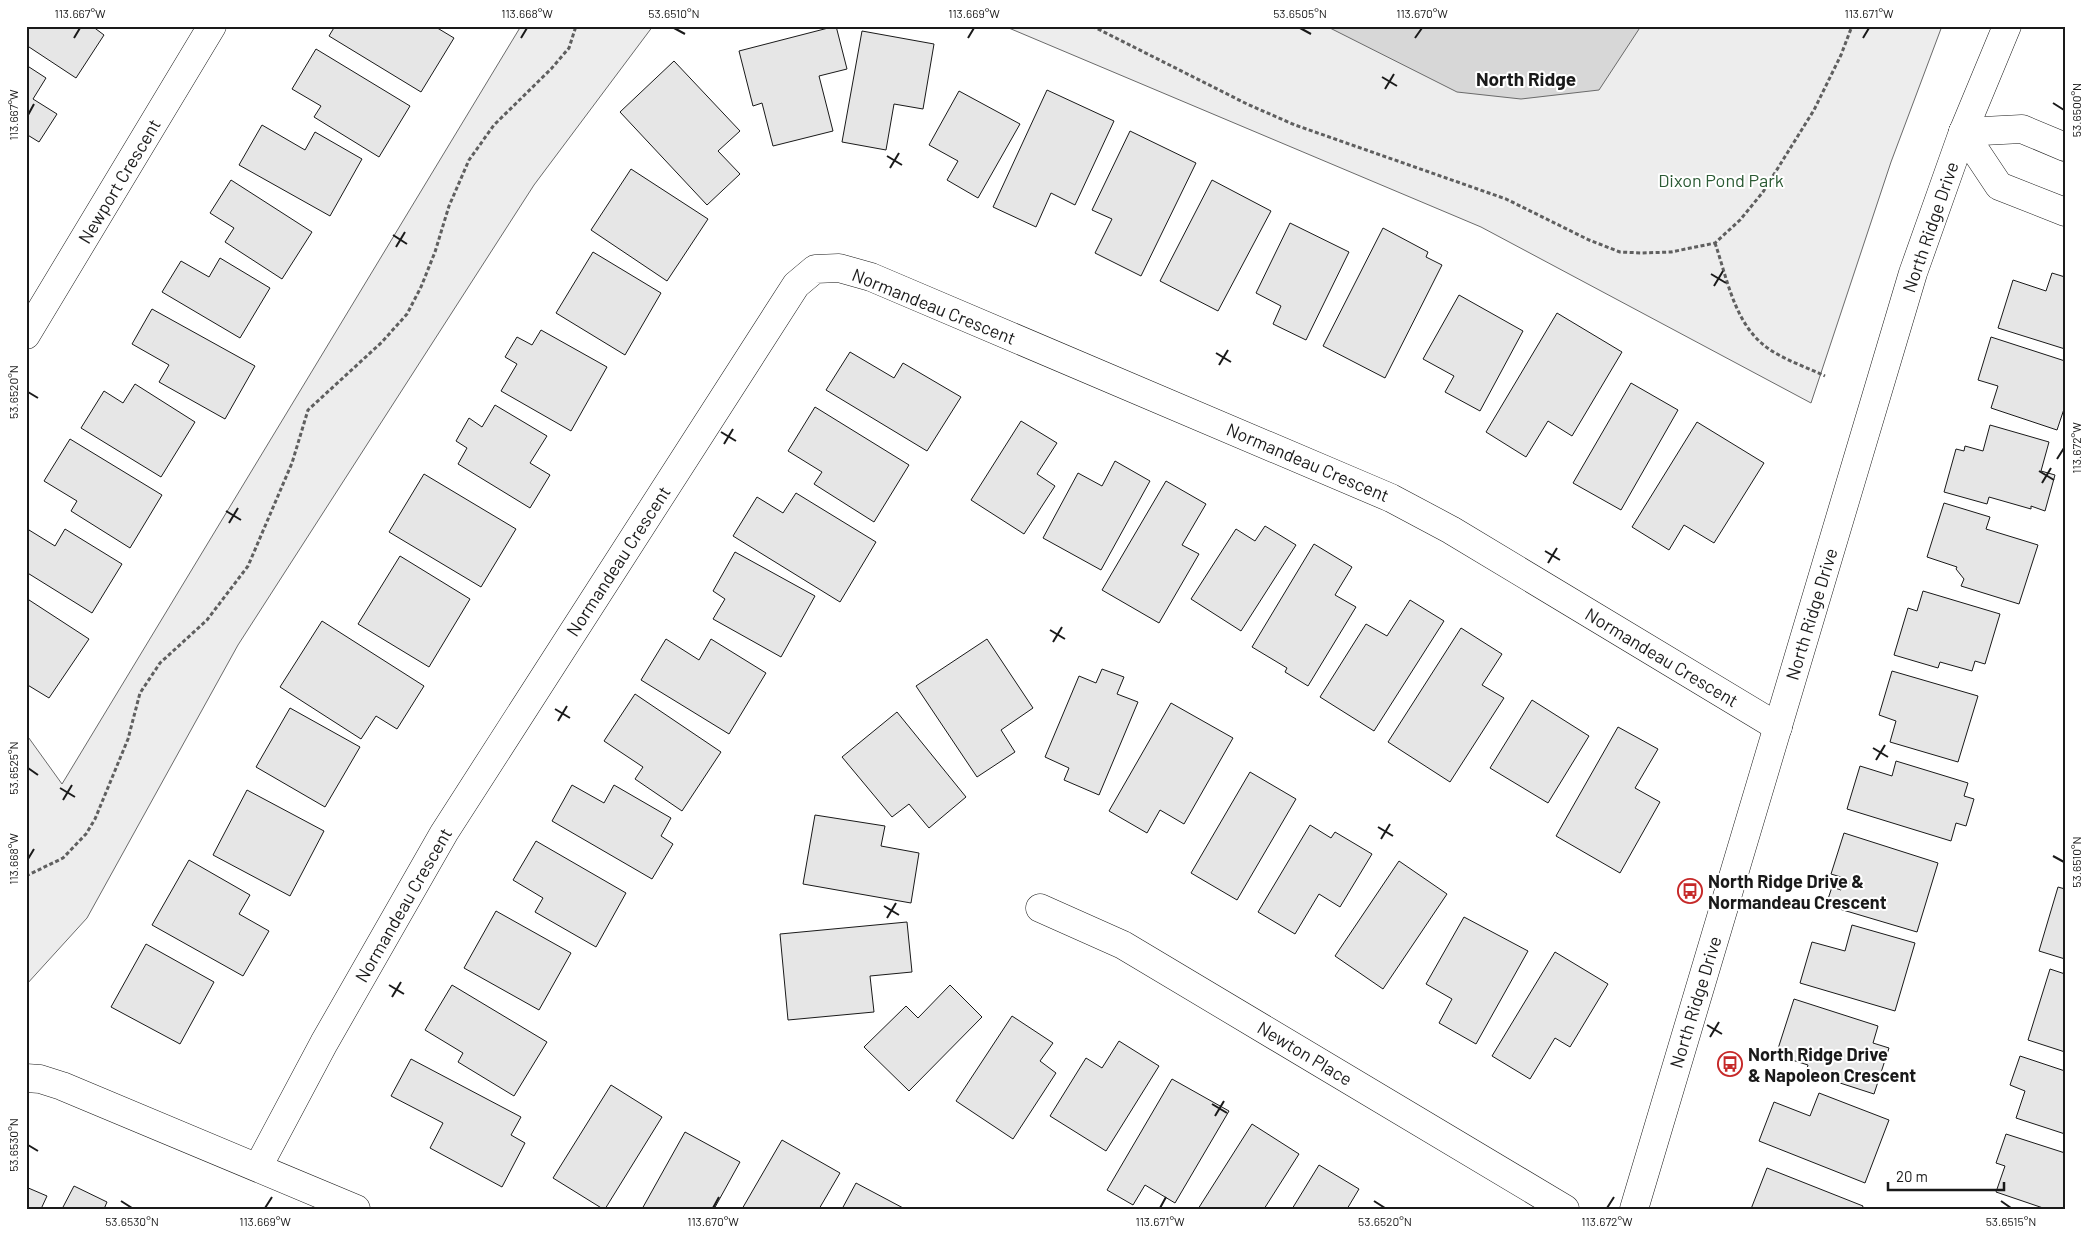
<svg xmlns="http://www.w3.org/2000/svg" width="2091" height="1235" viewBox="0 0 2091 1235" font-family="Barlow,sans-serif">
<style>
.green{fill:#ededed;stroke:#6a6a6a}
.water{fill:#d7d7d7;stroke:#6a6a6a}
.building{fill:#e6e6e6;stroke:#1a1a1a}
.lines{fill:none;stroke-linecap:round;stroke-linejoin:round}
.minor-casing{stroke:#1a1a1a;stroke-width:29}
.tertiary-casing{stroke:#1a1a1a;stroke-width:29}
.path{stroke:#5f5f5f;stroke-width:3;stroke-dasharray:4 2.5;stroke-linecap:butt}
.minor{stroke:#fff;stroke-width:28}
.tertiary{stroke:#fff;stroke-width:28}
.ticks{fill:none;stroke:#1a1a1a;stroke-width:2}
.labels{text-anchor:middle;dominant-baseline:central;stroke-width:4;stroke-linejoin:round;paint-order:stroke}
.park-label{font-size:18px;fill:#2b5a34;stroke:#fff}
.street-label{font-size:18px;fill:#1a1a1a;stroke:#fff}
.poi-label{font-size:18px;font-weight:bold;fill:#1a1a1a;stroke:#fff;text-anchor:start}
.neighbourhood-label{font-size:19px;font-weight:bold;fill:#1a1a1a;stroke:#fff}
.neatline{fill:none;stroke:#1a1a1a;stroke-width:2}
.ticks-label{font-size:12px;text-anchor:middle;fill:#1a1a1a}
</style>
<rect width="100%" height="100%" fill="#fff"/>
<!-- green -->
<g class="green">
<path d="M 521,26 L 653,26 L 534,185 L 238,645 L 87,918 L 26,985 L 26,734 L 62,784 Z"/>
<path d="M 1004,26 L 1942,26 L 1891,162 L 1811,403 L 1481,227 Z"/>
</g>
<!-- water -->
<path class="water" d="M 1326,26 L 1641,26 L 1599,90 L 1521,99 L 1457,92 Z"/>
<!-- building -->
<g class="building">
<path d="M 26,26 L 92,26 L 104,35 L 76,78 L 26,45 Z"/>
<path d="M 335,26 L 434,26 L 454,38 L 421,92 L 329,36 Z"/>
<path d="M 836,26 L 847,69 L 819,76 L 833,131 L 773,146 L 762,103 L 753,106 L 739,51 Z"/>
<path d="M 862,31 L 934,44 L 923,109 L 894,104 L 886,150 L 842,142 Z"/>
<path d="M 316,49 L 410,106 L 379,157 L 314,117 L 321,106 L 292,89 Z"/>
<path d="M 674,61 L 740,131 L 718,151 L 740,174 L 707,205 L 620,112 Z"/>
<path d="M 26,65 L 46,78 L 33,99 L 57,114 L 39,142 L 26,134 Z"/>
<path d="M 1047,90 L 1114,121 L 1075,205 L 1051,193 L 1036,227 L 993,207 Z"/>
<path d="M 959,91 L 1020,124 L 978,198 L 947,180 L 958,161 L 929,145 Z"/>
<path d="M 262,125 L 305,150 L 315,132 L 362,159 L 330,216 L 239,165 Z"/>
<path d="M 1130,131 L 1196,163 L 1141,276 L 1095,253 L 1112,219 L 1092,210 Z"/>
<path d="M 631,169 L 708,219 L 667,281 L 591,230 Z"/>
<path d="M 231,180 L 312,232 L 282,279 L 225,242 L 234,228 L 210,213 Z"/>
<path d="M 1212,180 L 1271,211 L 1218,311 L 1160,281 Z"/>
<path d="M 1290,223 L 1349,252 L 1306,340 L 1273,324 L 1281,306 L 1256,293 Z"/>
<path d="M 1383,228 L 1428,252 L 1426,257 L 1442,265 L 1385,378 L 1323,346 Z"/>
<path d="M 593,252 L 661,293 L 625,355 L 556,313 Z"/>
<path d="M 220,258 L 270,288 L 240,338 L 162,292 L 181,261 L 209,277 Z"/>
<path d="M 2052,273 L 2065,277 L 2065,349 L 1998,328 L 2013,280 L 2046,291 Z"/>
<path d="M 1459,295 L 1523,331 L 1480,411 L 1445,392 L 1454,376 L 1423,359 Z"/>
<path d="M 152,309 L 255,366 L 225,419 L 159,382 L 169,365 L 132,344 Z"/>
<path d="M 1557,313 L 1622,352 L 1572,436 L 1548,421 L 1526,457 L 1486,432 Z"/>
<path d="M 541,330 L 607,367 L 571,431 L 501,391 L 517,364 L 505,357 L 517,337 L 532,345 Z"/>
<path d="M 1991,337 L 2065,361 L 2065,406 L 2057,430 L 1991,408 L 1998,386 L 1978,380 Z"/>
<path d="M 850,352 L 894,378 L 903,363 L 961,397 L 927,451 L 826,390 Z"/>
<path d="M 1631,383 L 1678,410 L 1621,510 L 1573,483 Z"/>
<path d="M 135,384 L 195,422 L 161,477 L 81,428 L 104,391 L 123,403 Z"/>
<path d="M 495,405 L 547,436 L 530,463 L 550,475 L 530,508 L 458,464 L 467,448 L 456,441 L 469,418 L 482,427 Z"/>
<path d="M 815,407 L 909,465 L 874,522 L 814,484 L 822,472 L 788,451 Z"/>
<path d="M 1021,421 L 1057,443 L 1037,474 L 1055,486 L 1024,534 L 971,500 Z"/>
<path d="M 1697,422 L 1764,463 L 1714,543 L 1684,525 L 1669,550 L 1632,527 Z"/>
<path d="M 1990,425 L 2049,442 L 2041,471 L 2055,475 L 2045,511 L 2031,506 L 2031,509 L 1989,497 L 1987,504 L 1944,492 L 1956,449 L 1964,451 L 1965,446 L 1983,451 Z"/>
<path d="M 70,439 L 162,495 L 130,548 L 71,511 L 77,501 L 44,481 Z"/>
<path d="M 1115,461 L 1150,481 L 1101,570 L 1043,538 L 1078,473 L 1102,486 Z"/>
<path d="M 424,474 L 516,529 L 481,587 L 389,532 Z"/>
<path d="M 1166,481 L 1206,504 L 1182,545 L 1199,554 L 1159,623 L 1102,590 Z"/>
<path d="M 796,493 L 876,542 L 840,602 L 733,536 L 757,497 L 783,513 Z"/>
<path d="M 1944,503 L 1990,517 L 1986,529 L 2038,545 L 2019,604 L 1961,586 L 1964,579 L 1956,569 L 1957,567 L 1927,557 Z"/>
<path d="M 1265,526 L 1296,545 L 1241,631 L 1191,599 L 1236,529 L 1255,541 Z"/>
<path d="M 65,529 L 122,564 L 92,613 L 26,572 L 26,534 L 29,530 L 55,546 Z"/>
<path d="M 1314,544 L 1352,567 L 1335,595 L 1356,607 L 1308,686 L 1285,672 L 1287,668 L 1252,647 Z"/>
<path d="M 735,552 L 815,596 L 781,657 L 713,619 L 725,599 L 713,591 Z"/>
<path d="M 400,556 L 470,599 L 429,667 L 358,624 Z"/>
<path d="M 1923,591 L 2000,614 L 1985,664 L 1975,661 L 1972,671 L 1940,662 L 1938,668 L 1894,655 L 1908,608 L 1917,611 Z"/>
<path d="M 26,598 L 89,639 L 49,698 L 26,684 Z"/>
<path d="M 1410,600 L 1444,621 L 1374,731 L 1320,697 L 1366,624 L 1387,636 Z"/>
<path d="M 322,621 L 424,686 L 397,729 L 376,716 L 361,739 L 280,687 Z"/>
<path d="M 1461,628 L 1502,654 L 1482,685 L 1504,698 L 1450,782 L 1388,742 Z"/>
<path d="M 666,639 L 699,660 L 711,639 L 766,673 L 729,734 L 641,680 Z"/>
<path d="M 987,639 L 1033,708 L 1001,730 L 1015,752 L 977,777 L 916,686 Z"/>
<path d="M 1102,669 L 1124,677 L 1117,694 L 1138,702 L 1099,795 L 1064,780 L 1069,768 L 1045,757 L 1079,676 L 1096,683 Z"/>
<path d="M 1892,671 L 1978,696 L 1958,762 L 1890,742 L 1896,721 L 1879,715 Z"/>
<path d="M 635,694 L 721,752 L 682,811 L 635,779 L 643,767 L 604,741 Z"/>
<path d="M 1532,700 L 1589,736 L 1548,803 L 1490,768 Z"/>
<path d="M 1171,703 L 1233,738 L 1184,824 L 1160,810 L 1147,833 L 1109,811 Z"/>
<path d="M 290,708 L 360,747 L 325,807 L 256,767 Z"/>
<path d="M 897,712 L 966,797 L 929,828 L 909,804 L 892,817 L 842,757 Z"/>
<path d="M 1618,727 L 1658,749 L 1635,788 L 1660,802 L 1620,873 L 1556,836 Z"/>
<path d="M 1896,761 L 1968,783 L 1964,796 L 1974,799 L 1966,826 L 1956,823 L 1951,841 L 1847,809 L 1860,766 L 1892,776 Z"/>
<path d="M 1250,772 L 1296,799 L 1237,900 L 1191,873 Z"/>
<path d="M 572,785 L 604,803 L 614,785 L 671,818 L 661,836 L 673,844 L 652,879 L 552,821 Z"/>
<path d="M 247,790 L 324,831 L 290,896 L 213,855 Z"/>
<path d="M 815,815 L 885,826 L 881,846 L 919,853 L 911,903 L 803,884 Z"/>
<path d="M 1310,825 L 1331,838 L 1335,832 L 1372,854 L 1340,907 L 1319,894 L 1295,934 L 1258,912 Z"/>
<path d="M 1844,833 L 1938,863 L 1917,932 L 1826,905 L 1832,887 L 1841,890 L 1844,878 L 1831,874 Z"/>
<path d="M 536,841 L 626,893 L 596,947 L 535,912 L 543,898 L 513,880 Z"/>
<path d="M 189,860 L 250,895 L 239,914 L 269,931 L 243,976 L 152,925 Z"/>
<path d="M 1399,861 L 1447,894 L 1383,989 L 1335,956 Z"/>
<path d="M 2058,887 L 2065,889 L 2065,959 L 2039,951 Z"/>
<path d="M 496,911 L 571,953 L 539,1010 L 464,968 Z"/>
<path d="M 1464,917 L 1528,951 L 1476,1044 L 1439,1023 L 1452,999 L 1426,984 Z"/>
<path d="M 907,922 L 912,972 L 870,976 L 874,1012 L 788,1020 L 780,934 Z"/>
<path d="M 1852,925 L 1915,943 L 1895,1011 L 1800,983 L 1812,942 L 1845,951 Z"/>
<path d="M 146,944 L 214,982 L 180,1044 L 111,1007 Z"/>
<path d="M 1555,952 L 1608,984 L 1570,1047 L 1555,1038 L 1530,1079 L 1492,1056 Z"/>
<path d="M 2050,969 L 2065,974 L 2065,1052 L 2028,1040 Z"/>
<path d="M 452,985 L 547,1042 L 514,1096 L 458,1062 L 463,1053 L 425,1030 Z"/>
<path d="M 950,985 L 982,1017 L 909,1091 L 864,1047 L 906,1006 L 918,1018 Z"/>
<path d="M 1794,999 L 1878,1026 L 1873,1043 L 1889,1048 L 1874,1094 L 1806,1072 L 1808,1065 L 1776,1055 Z"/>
<path d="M 1012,1016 L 1053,1043 L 1040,1061 L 1056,1073 L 1013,1139 L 956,1101 Z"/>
<path d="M 1119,1041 L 1159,1066 L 1106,1151 L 1050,1116 L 1086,1058 L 1102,1068 Z"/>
<path d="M 2020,1056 L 2065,1071 L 2065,1134 L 2016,1118 L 2025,1091 L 2010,1085 Z"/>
<path d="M 411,1059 L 521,1117 L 511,1135 L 525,1143 L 502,1187 L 430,1148 L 443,1123 L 391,1096 Z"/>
<path d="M 1172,1079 L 1229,1111 L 1175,1203 L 1145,1185 L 1133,1205 L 1107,1190 Z"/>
<path d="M 611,1085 L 662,1117 L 605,1209 L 603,1209 L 553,1178 Z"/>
<path d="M 1819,1093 L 1889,1120 L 1865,1183 L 1759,1141 L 1774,1102 L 1810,1116 Z"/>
<path d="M 1252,1124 L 1299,1154 L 1264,1209 L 1198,1209 Z"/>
<path d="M 685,1132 L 740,1162 L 714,1209 L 642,1209 Z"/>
<path d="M 2006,1134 L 2065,1153 L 2065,1209 L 2046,1209 L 1996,1192 L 2005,1166 L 1996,1163 Z"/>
<path d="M 782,1140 L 840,1173 L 819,1209 L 742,1209 Z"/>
<path d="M 1319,1165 L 1359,1189 L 1347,1209 L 1292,1209 Z"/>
<path d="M 1767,1168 L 1863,1206 L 1862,1209 L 1751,1209 Z"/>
<path d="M 856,1183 L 905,1209 L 842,1209 Z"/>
<path d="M 74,1186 L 107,1202 L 104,1209 L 62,1209 Z"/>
<path d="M 26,1187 L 47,1196 L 41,1209 L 26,1209 Z"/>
</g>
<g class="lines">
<defs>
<g id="minor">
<path d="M 1963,132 L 1999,186 L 2065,212"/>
<path d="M 1963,132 L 2022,129 L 2065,147"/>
<path d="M 26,335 L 212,26"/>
<path d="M 1040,908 L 1123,945 L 1565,1209"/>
<path d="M 26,1078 L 40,1079 L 62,1086 L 356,1209"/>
<path d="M 258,1167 L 324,1043 L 444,833 L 796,285 L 815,269 L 839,268 L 871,277 L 1391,498 L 1451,530 L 1778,727"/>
</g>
<path id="tertiary" d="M 1634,1209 L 1913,273 L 1963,132 L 2007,26"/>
</defs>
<!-- minor casing -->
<use href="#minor" class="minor-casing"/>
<!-- tertiary casing -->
<use href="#tertiary" class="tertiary-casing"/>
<!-- path -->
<g class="path">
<path d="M 1092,26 L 1247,104 L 1295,125 L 1506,199 L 1589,240 L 1620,252 L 1642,253 L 1671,252 L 1715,243 L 1740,220 L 1763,192 L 1814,110 L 1841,55 L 1852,26"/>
<path d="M 1715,243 C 1728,281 1735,328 1772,351 C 1788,361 1808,368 1825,376"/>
<path d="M 26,876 L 63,858 L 86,834 L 95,819 L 128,739 L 140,693 L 160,663 L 207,620 L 248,566 L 292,463 L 308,410 L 382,342 L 407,314 L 421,287 L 435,252 L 449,206 L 469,160 L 494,125 L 551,69 L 569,48 L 576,26"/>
</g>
<!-- minor -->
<use href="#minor" class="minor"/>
<!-- tertiary -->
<use href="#tertiary" class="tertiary"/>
</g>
<!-- ticks -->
<path class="ticks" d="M 674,28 L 685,34M 1300,28 L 1311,34M 74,38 L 80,28M 521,38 L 527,28M 968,38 L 974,28M 1415,38 L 1422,28M 1863,38 L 1869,28M 1382,77 L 1397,86M 1385,89 L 1394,74M 2053,103 L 2064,110M 28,115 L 34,104M 887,156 L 902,165M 890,168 L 899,153M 393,235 L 407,244M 396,247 L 405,232M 1711,274 L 1726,283M 1714,286 L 1723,271M 1216,353 L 1231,362M 1219,365 L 1228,350M 28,392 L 38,398M 721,432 L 736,441M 724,444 L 733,429M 2057,459 L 2064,448M 2039,471 L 2054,480M 2042,483 L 2051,468M 226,511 L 241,520M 229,523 L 238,508M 1545,551 L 1560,560M 1548,563 L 1557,548M 1050,630 L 1065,639M 1053,642 L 1062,627M 555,709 L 570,718M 558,721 L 567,706M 1873,748 L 1888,757M 1876,760 L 1885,745M 28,768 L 38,775M 60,788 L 75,797M 63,800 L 72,785M 1378,827 L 1393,836M 1381,839 L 1390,824M 2053,856 L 2064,862M 28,859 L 34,849M 884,906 L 899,915M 887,918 L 896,903M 389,985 L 404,994M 392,997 L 401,982M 1707,1025 L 1722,1034M 1710,1037 L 1719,1022M 1212,1104 L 1227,1113M 1215,1116 L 1224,1101M 28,1145 L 38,1151M 121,1201 L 132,1208M 1374,1201 L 1385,1208M 2001,1201 L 2011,1208M 265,1208 L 272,1197M 713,1208 L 719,1197M 1160,1208 L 1166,1197M 1607,1208 L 1614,1197"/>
<!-- icons -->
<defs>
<symbol id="bus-ring" viewBox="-11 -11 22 22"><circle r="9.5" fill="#fff" stroke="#c62828" stroke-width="1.5"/><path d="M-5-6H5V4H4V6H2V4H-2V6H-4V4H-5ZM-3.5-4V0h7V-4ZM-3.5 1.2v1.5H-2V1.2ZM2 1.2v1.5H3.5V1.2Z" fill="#c62828"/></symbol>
</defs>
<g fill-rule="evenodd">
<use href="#bus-ring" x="1676" y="877" width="28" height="28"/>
<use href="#bus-ring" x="1716" y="1050" width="28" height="28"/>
</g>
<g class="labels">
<!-- park labels -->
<g class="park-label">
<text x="1721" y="180">Dixon Pond Park</text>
</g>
<!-- street labels -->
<g class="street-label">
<text transform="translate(119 181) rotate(-59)">Newport Crescent</text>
<text transform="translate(1930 227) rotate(-71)">North Ridge Drive</text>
<text transform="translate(934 306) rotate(22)">Normandeau Crescent</text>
<text transform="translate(1308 462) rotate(23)">Normandeau Crescent</text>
<text transform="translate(618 561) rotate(-57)">Normandeau Crescent</text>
<text transform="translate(1811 614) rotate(-73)">North Ridge Drive</text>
<text transform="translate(1662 657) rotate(31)">Normandeau Crescent</text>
<text transform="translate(403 905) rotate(-60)">Normandeau Crescent</text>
<text transform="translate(1695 1002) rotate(-73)">North Ridge Drive</text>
<text transform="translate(1305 1053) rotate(31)">Newton Place</text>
</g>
<!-- poi labels -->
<g class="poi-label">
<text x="1708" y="881">North Ridge Drive &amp;<tspan x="1708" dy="21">Normandeau Crescent</tspan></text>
<text x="1748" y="1054">North Ridge Drive<tspan x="1748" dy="21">&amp; Napoleon Crescent</tspan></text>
</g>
<!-- neighbourhood labels -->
<g class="neighbourhood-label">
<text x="1526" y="78">North Ridge</text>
</g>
</g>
<!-- border -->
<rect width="2091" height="1235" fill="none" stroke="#ffffff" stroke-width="55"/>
<!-- scale -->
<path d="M1888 1182v8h116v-8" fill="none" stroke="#1a1a1a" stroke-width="2.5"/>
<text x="1896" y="1182" font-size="15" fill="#1a1a1a" stroke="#ffffff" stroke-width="4" paint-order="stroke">20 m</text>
<rect x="28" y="28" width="2036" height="1180" class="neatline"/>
<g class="ticks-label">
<text x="80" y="18">113.667°W</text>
<text x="527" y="18">113.668°W</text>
<text x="674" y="18">53.6510°N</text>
<text x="974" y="18">113.669°W</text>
<text x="1300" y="18">53.6505°N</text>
<text x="1422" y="18">113.670°W</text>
<text x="1869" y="18">113.671°W</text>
<text transform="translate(2077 110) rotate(-90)" y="4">53.6500°N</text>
<text transform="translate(14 115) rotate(-90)" y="4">113.667°W</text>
<text transform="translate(14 392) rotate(-90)" y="4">53.6520°N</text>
<text transform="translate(2077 448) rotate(-90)" y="4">113.672°W</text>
<text transform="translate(14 768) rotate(-90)" y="4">53.6525°N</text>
<text transform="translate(14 859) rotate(-90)" y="4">113.668°W</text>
<text transform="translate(2077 862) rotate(-90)" y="4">53.6510°N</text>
<text transform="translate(14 1145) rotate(-90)" y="4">53.6530°N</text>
<text x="132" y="1226">53.6530°N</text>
<text x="265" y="1226">113.669°W</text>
<text x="713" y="1226">113.670°W</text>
<text x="1160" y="1226">113.671°W</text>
<text x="1385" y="1226">53.6520°N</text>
<text x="1607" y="1226">113.672°W</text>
<text x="2011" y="1226">53.6515°N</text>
</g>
</svg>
